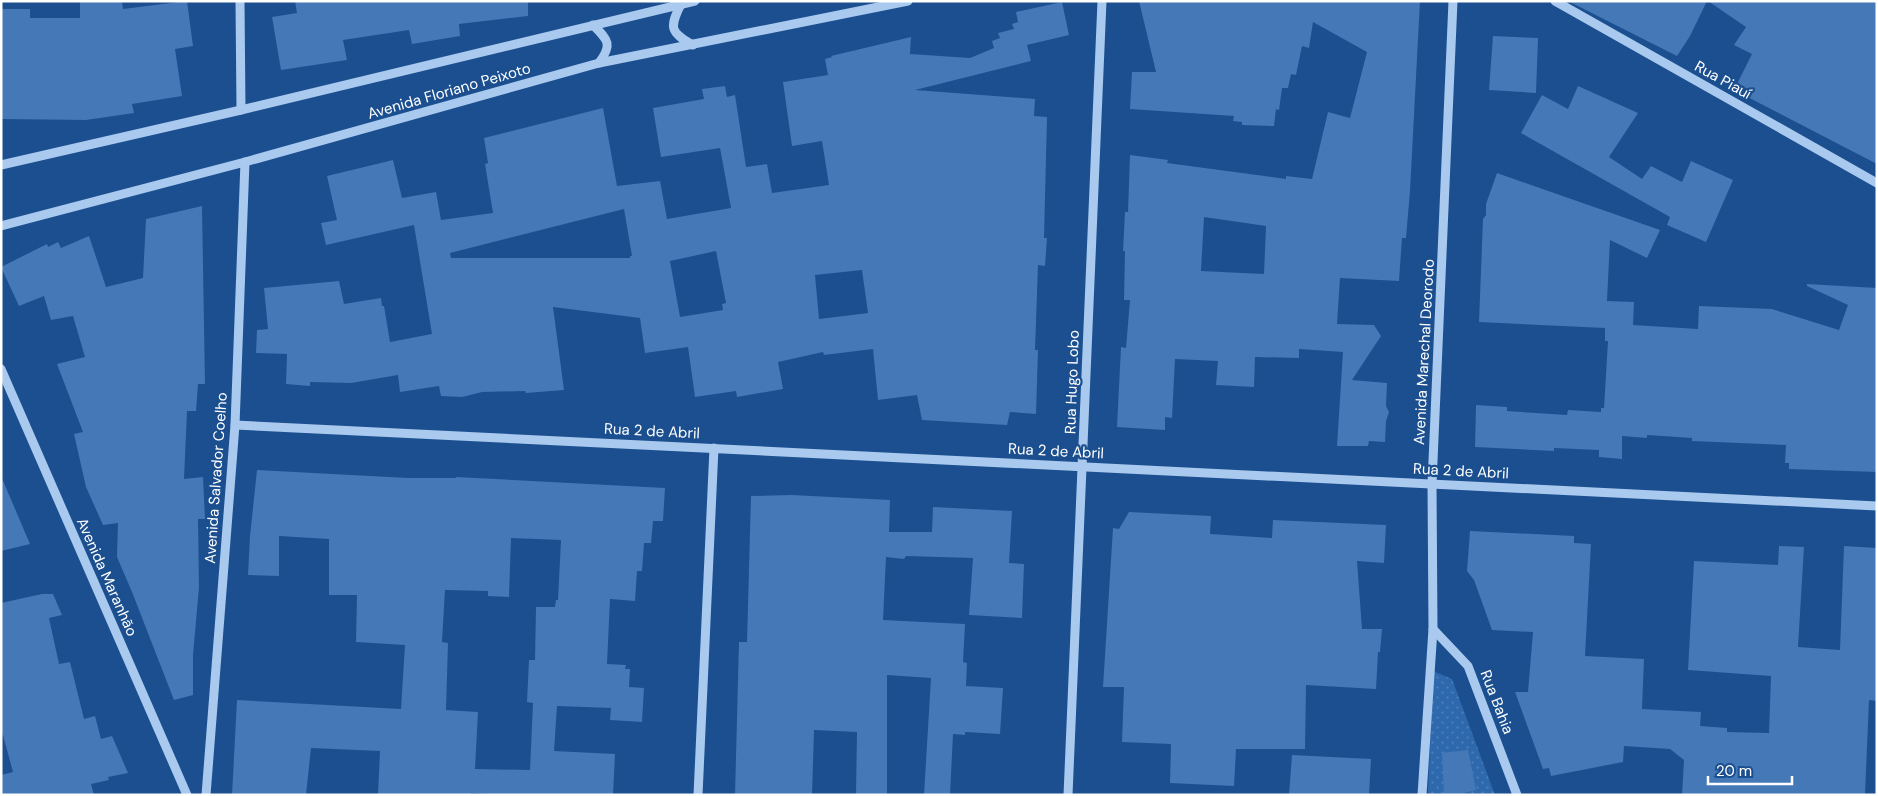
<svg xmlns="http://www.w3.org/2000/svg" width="1878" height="796" viewBox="0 0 1878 796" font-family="'DM Sans',sans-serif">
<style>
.park{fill:url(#park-dots)}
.building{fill:#4478b7;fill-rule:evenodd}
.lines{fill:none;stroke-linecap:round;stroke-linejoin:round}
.minor{stroke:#a9c9ee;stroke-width:9}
.labels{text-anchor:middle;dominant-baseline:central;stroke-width:4.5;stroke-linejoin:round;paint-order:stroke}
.street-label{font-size:15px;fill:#fff;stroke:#1b4f8f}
</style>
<defs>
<pattern id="park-dots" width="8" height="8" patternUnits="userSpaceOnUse" patternTransform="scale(1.25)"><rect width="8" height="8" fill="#2e69ad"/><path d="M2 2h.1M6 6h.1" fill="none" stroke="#4d80b9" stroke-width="1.8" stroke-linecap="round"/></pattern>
</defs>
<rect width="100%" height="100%" fill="#1b4f8f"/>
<!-- park -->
<path class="park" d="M 1433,671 L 1452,679 L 1495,795 L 1428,795 Z"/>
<!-- building -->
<g class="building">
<path d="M 80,1 L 122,1 L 123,9 L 187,1 L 193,46 L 175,49 L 182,96 L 132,104 L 134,113 L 86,120 L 1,119 L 1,9 L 30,9 L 30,18 L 80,18 Z"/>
<path d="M 295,1 L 528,1 L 528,16 L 459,24 L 460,36 L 412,44 L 409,30 L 343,40 L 347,60 L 281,70 L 272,17 L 297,13 Z"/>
<path d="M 1139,1 L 1420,1 L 1410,191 L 1406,238 L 1402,238 L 1399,281 L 1340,278 L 1337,324 L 1374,325 L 1381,336 L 1352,380 L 1387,383 L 1386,406 L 1389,412 L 1386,421 L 1385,442 L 1369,441 L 1368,446 L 1337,446 L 1343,352 L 1299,349 L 1299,358 L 1255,357 L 1254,387 L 1216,385 L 1218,361 L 1175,359 L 1172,418 L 1165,417 L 1165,430 L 1117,427 L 1121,347 L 1126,348 L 1130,300 L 1124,300 L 1125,251 L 1123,251 L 1125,212 L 1128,212 L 1130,155 L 1168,160 L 1167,163 L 1286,179 L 1286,176 L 1312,179 L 1328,112 L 1350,118 L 1367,52 L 1313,22 L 1309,48 L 1302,46 L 1296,75 L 1291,74 L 1288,88 L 1282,88 L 1279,110 L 1276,109 L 1274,126 L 1242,125 L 1242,122 L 1233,121 L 1234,116 L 1130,109 L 1132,72 L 1156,72 ZM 1204,217 L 1266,226 L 1264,274 L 1201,271 Z"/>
<path d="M 1568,1 L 1707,1 L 1690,36 L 1677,56 Z"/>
<path d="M 1708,1 L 1877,1 L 1877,164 L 1734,90 L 1752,54 L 1734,45 L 1746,27 Z"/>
<path d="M 1062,2 L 1069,35 L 1027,45 L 1031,61 L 915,90 L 1035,99 L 1034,116 L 1047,117 L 1044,238 L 1047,238 L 1045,266 L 1038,265 L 1035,350 L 1038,350 L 1036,414 L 1010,412 L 1007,425 L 922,420 L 917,395 L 878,400 L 873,349 L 824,355 L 823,352 L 778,362 L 783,389 L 737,397 L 736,391 L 695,397 L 688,347 L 645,353 L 640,318 L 553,307 L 564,390 L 526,393 L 525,391 L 482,392 L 462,397 L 441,396 L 439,386 L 400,392 L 398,375 L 351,383 L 310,382 L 310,386 L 286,384 L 287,354 L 256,353 L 257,330 L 268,329 L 264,288 L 339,281 L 344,304 L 381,298 L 382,306 L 384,306 L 390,342 L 432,334 L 414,225 L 326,245 L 321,223 L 337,220 L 327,176 L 393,160 L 402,198 L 436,192 L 441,220 L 493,213 L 485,164 L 488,163 L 484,138 L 603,108 L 617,186 L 660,181 L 667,219 L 731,208 L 720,148 L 661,157 L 653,108 L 704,99 L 702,89 L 725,86 L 727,97 L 735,95 L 746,167 L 767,164 L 772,193 L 829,185 L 822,141 L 792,146 L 783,82 L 828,75 L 825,59 L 832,57 L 831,56 L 911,37 L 910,54 L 970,58 L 994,48 L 992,41 L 1000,38 L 998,33 L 1014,29 L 1012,24 L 1018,22 L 1016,12 ZM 624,209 L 632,256 L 630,256 L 630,258 L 451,258 L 450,253 ZM 716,251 L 726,303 L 722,304 L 723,310 L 680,317 L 670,261 ZM 862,270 L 868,313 L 819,319 L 815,275 Z"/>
<path d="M 1493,36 L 1538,38 L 1536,93 L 1489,90 Z"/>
<path d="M 1578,86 L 1638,113 L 1609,157 L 1642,179 L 1651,166 L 1682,182 L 1691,161 L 1733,180 L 1706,242 L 1667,225 L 1670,217 L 1521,133 L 1542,95 L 1568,109 Z"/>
<path d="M 1497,173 L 1660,230 L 1647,258 L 1610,240 L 1607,301 L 1634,302 L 1633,325 L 1698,329 L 1699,306 L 1772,309 L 1839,330 L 1848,305 L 1807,286 L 1807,284 L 1877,288 L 1877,472 L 1789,469 L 1789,463 L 1785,463 L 1786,445 L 1692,441 L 1692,438 L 1647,435 L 1647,438 L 1622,436 L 1622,459 L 1599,457 L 1599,450 L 1554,448 L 1554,451 L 1475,447 L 1476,405 L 1507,407 L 1507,411 L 1567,415 L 1568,410 L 1601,412 L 1601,408 L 1604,408 L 1608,341 L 1605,341 L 1605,328 L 1479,322 L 1483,219 L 1486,215 L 1486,204 Z"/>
<path d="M 202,206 L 205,384 L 198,384 L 196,411 L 187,411 L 184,479 L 203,477 L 205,519 L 198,519 L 199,587 L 193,655 L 193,695 L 174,700 L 132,592 L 117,557 L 118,523 L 103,525 L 86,487 L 74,434 L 83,432 L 57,364 L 85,357 L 73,316 L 51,320 L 44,296 L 19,306 L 1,267 L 47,244 L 48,247 L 58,242 L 61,248 L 89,236 L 106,287 L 143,278 L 146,219 Z"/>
<path d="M 257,470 L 408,478 L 456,478 L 456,477 L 665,488 L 663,521 L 653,521 L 651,543 L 644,543 L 642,571 L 637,571 L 635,601 L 610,599 L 607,664 L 626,665 L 625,669 L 630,669 L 629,687 L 644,688 L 642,722 L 610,720 L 611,708 L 557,706 L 554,751 L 615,754 L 613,795 L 516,795 L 471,793 L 471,795 L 378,795 L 380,751 L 311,748 L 306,795 L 232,795 L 237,700 L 401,709 L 405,645 L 356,642 L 357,595 L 329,595 L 329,539 L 279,536 L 279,576 L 248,575 L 250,536 ZM 511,538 L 561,540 L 558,600 L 556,600 L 555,607 L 536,607 L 535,660 L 529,660 L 527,702 L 533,703 L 530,770 L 475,769 L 478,712 L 446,710 L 448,643 L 442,642 L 445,590 L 488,591 L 488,596 L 509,597 Z"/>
<path d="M 1,476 L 30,544 L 1,551 Z"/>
<path d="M 792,495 L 890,500 L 889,532 L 932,532 L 933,507 L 1012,511 L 1009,563 L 1024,564 L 1022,618 L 969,615 L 973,558 L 906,556 L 904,559 L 886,557 L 883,620 L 965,624 L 963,662 L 967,663 L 966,686 L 1003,688 L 1000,734 L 965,732 L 965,735 L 953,734 L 950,795 L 924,795 L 931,678 L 887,675 L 887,795 L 856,795 L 857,732 L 814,730 L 812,795 L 735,795 L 739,642 L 747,642 L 751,496 Z"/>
<path d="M 1129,512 L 1211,516 L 1210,534 L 1272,538 L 1273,520 L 1386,525 L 1384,563 L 1357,561 L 1362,629 L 1382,629 L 1380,652 L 1378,652 L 1376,689 L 1306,685 L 1305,749 L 1236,749 L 1234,786 L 1170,783 L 1171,744 L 1122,742 L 1124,687 L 1103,687 L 1113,528 L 1119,529 Z"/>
<path d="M 1470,531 L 1574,536 L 1574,543 L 1591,544 L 1585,656 L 1644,659 L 1642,709 L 1701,712 L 1700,726 L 1727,728 L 1727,732 L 1769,733 L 1771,676 L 1688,670 L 1694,561 L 1778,565 L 1779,546 L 1804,547 L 1798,647 L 1840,650 L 1844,546 L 1877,548 L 1877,701 L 1869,700 L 1865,795 L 1682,795 L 1684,760 L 1670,749 L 1624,746 L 1623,762 L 1551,776 L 1549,768 L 1543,769 L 1515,692 L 1528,692 L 1533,632 L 1492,630 L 1474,580 L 1467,571 Z"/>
<path d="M 42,594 L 53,594 L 62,615 L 49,618 L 59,664 L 70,662 L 84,719 L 95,716 L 101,739 L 112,736 L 128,773 L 108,777 L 109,780 L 91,784 L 94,795 L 1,795 L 1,775 L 13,772 L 1,728 L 1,603 Z"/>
<path d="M 1468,750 L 1476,790 L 1464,793 L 1464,795 L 1444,795 L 1442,753 Z"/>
<path d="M 1292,755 L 1371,759 L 1369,795 L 1289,795 Z"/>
</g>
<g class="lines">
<!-- minor -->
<g class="minor">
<path d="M 240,1 L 241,110"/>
<path d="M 1555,1 L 1877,183"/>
<path d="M 681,4 C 669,28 670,32 693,45"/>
<path d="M 593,25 C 608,40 613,44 599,63"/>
<path d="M 1,165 L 241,110 L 695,1"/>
<path d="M 1,226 L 245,162 L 599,63 L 908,1"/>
<path d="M 1,369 L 187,795"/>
<path d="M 235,425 L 1877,506"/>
<path d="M 1433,629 L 1468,666 L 1517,795"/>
<path d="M 206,795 L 235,425 L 245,162"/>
<path d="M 698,795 L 714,448"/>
<path d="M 1068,795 L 1102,1"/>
<path d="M 1422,795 L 1433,629 L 1432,484 L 1453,1"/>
</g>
</g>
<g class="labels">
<!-- street labels -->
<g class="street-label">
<text transform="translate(1723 80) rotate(29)">Rua Piauí</text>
<text transform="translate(449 91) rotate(-16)">Avenida Floriano Peixoto</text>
<text transform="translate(1424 352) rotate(-87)">Avenida Marechal Deorodo</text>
<text transform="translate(1072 382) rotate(-88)">Rua Hugo Lobo</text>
<text transform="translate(652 431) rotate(3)">Rua 2 de Abril</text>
<text transform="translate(1056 451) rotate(3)">Rua 2 de Abril</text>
<text transform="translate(1461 471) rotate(3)">Rua 2 de Abril</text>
<text transform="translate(216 478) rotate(-86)">Avenida Salvador Coelho</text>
<text transform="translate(107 577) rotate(66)">Avenida Maranhão</text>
<text transform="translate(1497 702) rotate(69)">Rua Bahia</text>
</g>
</g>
<!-- border -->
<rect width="1878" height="796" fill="none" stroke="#ffffff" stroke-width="5"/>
<!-- scale -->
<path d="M1708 776v8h84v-8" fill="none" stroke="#ffffff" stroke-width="2.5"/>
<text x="1716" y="776" font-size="15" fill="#ffffff" stroke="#1b4f8f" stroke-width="4" paint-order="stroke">20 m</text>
</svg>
